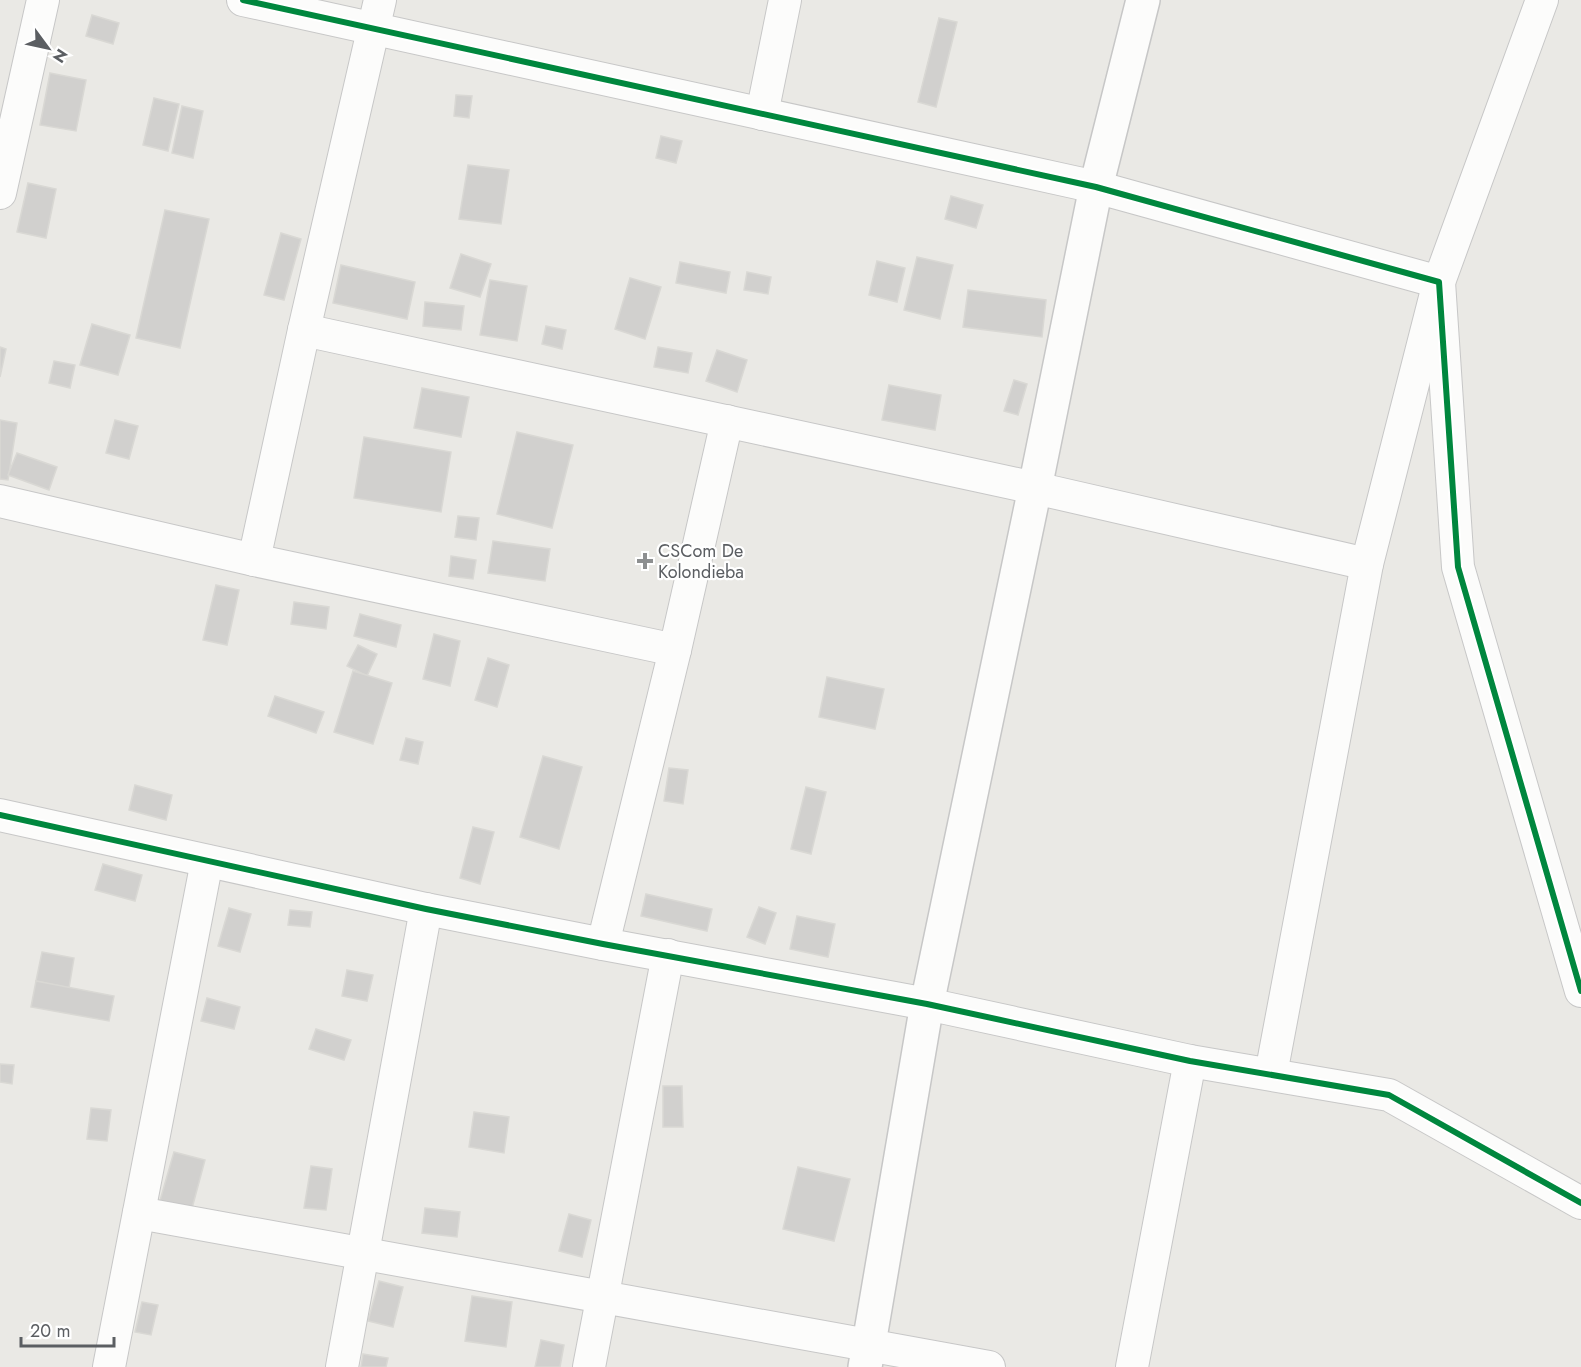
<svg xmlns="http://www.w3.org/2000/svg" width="1581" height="1367" viewBox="0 0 1581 1367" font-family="Jost,sans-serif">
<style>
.building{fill:#d1d0ce;stroke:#d9d8d4;stroke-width:1.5}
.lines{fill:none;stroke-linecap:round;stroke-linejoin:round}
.minor-casing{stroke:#c7c7c7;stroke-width:34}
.tertiary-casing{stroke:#c7c7c7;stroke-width:36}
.minor{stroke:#fcfcfb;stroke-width:32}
.tertiary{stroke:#fcfcfb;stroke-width:33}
.cycleway-casing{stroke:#fff;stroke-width:10}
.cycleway{stroke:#00873e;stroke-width:6}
.poi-dot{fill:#8d8f90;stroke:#fff;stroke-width:2}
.labels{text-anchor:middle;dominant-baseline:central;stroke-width:4.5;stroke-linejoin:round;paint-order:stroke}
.poi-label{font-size:18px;fill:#5b5e62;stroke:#fff;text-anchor:start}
</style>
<rect width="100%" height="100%" fill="#eae9e5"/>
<!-- building -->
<g class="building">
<path d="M 92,15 L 119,23 L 113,44 L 86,36 Z"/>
<path d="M 939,18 L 957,22 L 936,107 L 918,102 Z"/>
<path d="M 50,73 L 86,80 L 76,131 L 40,125 Z"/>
<path d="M 456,95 L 472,96 L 469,118 L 454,116 Z"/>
<path d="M 154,98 L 179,104 L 168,151 L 143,145 Z"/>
<path d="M 182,106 L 203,111 L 193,158 L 172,153 Z"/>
<path d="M 661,136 L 682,141 L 676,163 L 656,158 Z"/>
<path d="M 468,165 L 509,170 L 501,224 L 459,219 Z"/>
<path d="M 28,183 L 56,189 L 46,238 L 17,232 Z"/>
<path d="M 951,196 L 983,205 L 976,228 L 945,219 Z"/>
<path d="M 165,210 L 209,219 L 180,348 L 136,338 Z"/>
<path d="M 281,233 L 301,239 L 284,300 L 264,295 Z"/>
<path d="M 461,254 L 491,264 L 480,297 L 450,288 Z"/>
<path d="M 917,257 L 953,265 L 940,319 L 904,310 Z"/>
<path d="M 877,261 L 905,268 L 897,302 L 869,295 Z"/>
<path d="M 680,262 L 730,272 L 726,293 L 676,283 Z"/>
<path d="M 341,265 L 415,282 L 407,319 L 333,303 Z"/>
<path d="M 747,272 L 771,277 L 768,294 L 744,290 Z"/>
<path d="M 630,278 L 661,287 L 645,339 L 615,329 Z"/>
<path d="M 490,280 L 527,286 L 517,341 L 480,335 Z"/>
<path d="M 968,290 L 1046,300 L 1042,337 L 963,327 Z"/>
<path d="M 425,302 L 464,306 L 461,330 L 423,326 Z"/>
<path d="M 92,324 L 130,335 L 118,375 L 80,365 Z"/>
<path d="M 546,326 L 566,330 L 562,349 L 542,344 Z"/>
<path d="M 0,347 L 6,349 L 0,377 Z"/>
<path d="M 658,347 L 692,353 L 688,373 L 654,367 Z"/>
<path d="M 717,350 L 747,360 L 737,392 L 706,381 Z"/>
<path d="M 54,361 L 75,365 L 70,388 L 49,383 Z"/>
<path d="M 1014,380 L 1027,384 L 1018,415 L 1004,411 Z"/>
<path d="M 889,385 L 941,395 L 935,430 L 882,420 Z"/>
<path d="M 422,388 L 469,397 L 461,437 L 414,428 Z"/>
<path d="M 0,420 L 17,423 L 8,480 L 0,479 Z"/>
<path d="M 115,420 L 138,426 L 129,459 L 106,453 Z"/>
<path d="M 517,432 L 573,445 L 552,528 L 497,514 Z"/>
<path d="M 364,437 L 451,452 L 441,512 L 354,498 Z"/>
<path d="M 17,453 L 57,467 L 49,490 L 8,475 Z"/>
<path d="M 458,516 L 479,518 L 476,540 L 455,537 Z"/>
<path d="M 493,541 L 550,549 L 545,581 L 488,573 Z"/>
<path d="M 451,556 L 476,560 L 473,579 L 449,576 Z"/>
<path d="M 216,585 L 239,590 L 227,645 L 203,640 Z"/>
<path d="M 294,602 L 329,607 L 326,629 L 291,624 Z"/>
<path d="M 360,614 L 401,625 L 396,647 L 354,636 Z"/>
<path d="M 434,634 L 460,641 L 450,686 L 423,679 Z"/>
<path d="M 358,645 L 377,654 L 367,676 L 347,666 Z"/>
<path d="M 488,658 L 509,665 L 497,707 L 475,700 Z"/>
<path d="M 353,671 L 392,683 L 373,744 L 334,732 Z"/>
<path d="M 827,677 L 884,689 L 875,729 L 819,717 Z"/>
<path d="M 275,696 L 324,712 L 316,733 L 268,716 Z"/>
<path d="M 406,738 L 423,742 L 418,764 L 400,760 Z"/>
<path d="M 543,756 L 582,767 L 559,849 L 520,837 Z"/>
<path d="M 669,768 L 688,770 L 683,804 L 664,801 Z"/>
<path d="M 135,785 L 172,795 L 166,820 L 129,810 Z"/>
<path d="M 806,787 L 826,792 L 811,854 L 791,849 Z"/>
<path d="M 473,827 L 494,832 L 480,884 L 460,878 Z"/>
<path d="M 103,864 L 142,875 L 135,901 L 95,890 Z"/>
<path d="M 646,894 L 712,909 L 707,931 L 641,916 Z"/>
<path d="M 759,907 L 776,913 L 765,944 L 747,937 Z"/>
<path d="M 229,908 L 251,914 L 240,952 L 218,946 Z"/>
<path d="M 290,910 L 312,912 L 310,927 L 288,925 Z"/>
<path d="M 797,916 L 835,924 L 828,957 L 790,949 Z"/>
<path d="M 42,952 L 74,958 L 69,988 L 36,981 Z"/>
<path d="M 347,970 L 373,975 L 367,1001 L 342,996 Z"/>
<path d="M 36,981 L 114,996 L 109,1021 L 31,1007 Z"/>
<path d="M 207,998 L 240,1007 L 234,1029 L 201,1021 Z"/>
<path d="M 316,1029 L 351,1040 L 344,1060 L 309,1049 Z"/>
<path d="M 0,1064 L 14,1065 L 12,1084 L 0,1082 Z"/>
<path d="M 663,1086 L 682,1086 L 683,1127 L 663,1127 Z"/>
<path d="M 91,1108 L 111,1110 L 107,1141 L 87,1139 Z"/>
<path d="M 474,1112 L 509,1117 L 504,1153 L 469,1147 Z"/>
<path d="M 174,1152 L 205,1160 L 191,1212 L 159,1204 Z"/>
<path d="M 311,1166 L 332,1169 L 326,1210 L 304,1208 Z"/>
<path d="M 798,1167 L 850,1179 L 834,1241 L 783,1229 Z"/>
<path d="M 425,1208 L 460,1212 L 457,1237 L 422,1233 Z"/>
<path d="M 569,1214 L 591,1220 L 582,1257 L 559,1251 Z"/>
<path d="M 379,1281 L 403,1287 L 393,1327 L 368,1321 Z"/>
<path d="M 472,1296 L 512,1302 L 506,1347 L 465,1341 Z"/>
<path d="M 142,1302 L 158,1305 L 151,1335 L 135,1332 Z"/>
<path d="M 541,1340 L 564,1345 L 560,1367 L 535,1367 Z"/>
<path d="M 363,1354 L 388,1358 L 386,1367 L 361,1367 Z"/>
</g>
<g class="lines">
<defs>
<g id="minor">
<path d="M 243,0 L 1096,187 L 1439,282 L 1458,567 L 1581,991"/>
<path d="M 762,114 L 785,0"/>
<path d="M 0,193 L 43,0"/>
<path d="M 304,330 L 1035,488 L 1367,564"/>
<path d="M 0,501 L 254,560 L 675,650"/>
<path d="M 254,560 L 304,330 L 380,0"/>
<path d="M 0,815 L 426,909 L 603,944 L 927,1004 L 1190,1061 L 1389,1095 L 1581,1203"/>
<path d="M 603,944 L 675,650 L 727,421"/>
<path d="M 1271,1074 L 1367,564 L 1439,282 L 1542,0"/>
<path d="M 139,1213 L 989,1367"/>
<path d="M 109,1367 L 207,861"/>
<path d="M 342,1367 L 426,909"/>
<path d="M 589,1367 L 668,955"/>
<path d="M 1132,1367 L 1190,1061"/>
</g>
<path id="tertiary" d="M 865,1367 L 927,1004 L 1035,488 L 1096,187 L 1143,0"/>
</defs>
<!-- minor casing -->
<use href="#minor" class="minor-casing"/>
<!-- tertiary casing -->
<use href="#tertiary" class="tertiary-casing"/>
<!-- minor -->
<use href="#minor" class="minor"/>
<!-- tertiary -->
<use href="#tertiary" class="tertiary"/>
<defs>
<g id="cycleway">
<path d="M 243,0 L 1096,187 L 1439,282 L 1458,567 L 1581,991"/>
<path d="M 0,815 L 426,909 L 603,944 L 927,1004 L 1190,1061 L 1389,1095 L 1581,1203"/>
</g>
</defs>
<!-- cycleway casing -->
<use href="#cycleway" class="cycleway-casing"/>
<!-- cycleway -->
<use href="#cycleway" class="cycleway"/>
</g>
<!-- markers -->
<path class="poi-dot" d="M642 552h6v6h6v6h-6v6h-6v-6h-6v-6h6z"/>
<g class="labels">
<!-- poi labels -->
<g class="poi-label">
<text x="658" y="551">CSCom De<tspan x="658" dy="21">Kolondieba</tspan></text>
</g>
</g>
<!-- north arrow -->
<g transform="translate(48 48) rotate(123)" stroke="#ffffff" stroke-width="4.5" paint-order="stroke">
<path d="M0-4.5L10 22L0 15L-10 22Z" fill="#5b5e62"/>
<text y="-9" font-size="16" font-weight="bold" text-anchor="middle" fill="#5b5e62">N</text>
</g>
<!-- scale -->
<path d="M21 1337v9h93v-9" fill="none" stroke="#5b5e62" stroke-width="3"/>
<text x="30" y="1337" font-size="18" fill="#5b5e62" stroke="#ffffff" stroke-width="4.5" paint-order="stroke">20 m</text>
</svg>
